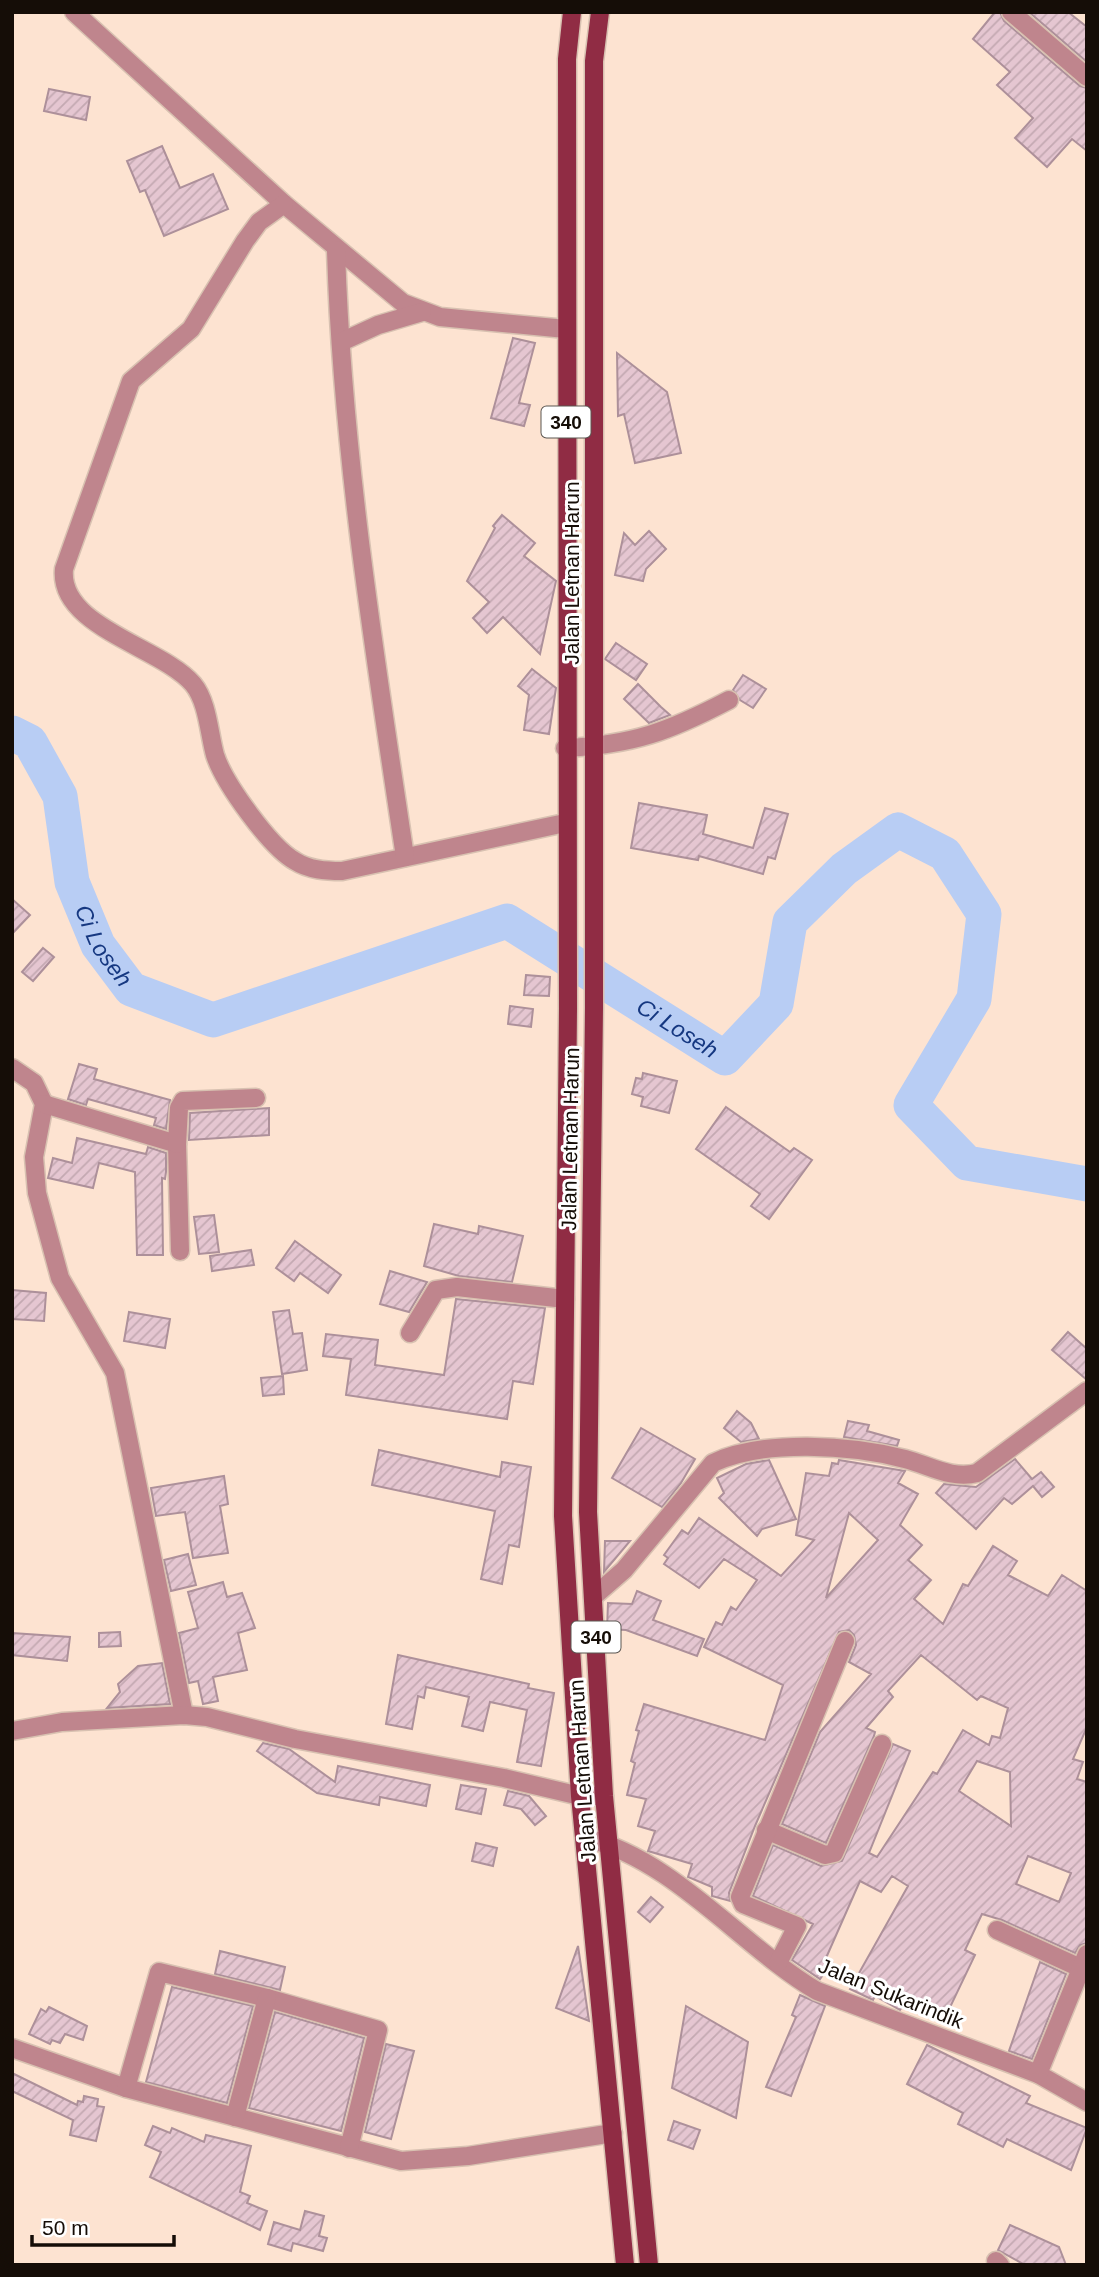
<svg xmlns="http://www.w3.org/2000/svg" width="1099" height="2277" viewBox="0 0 1099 2277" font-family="Arial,sans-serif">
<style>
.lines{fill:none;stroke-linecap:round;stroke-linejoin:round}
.river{stroke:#b8cdf4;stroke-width:35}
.building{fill:url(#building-hatch);stroke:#ad909a;stroke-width:2;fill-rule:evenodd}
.minor-casing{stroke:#d8c1b1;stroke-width:21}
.major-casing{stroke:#d8c1b1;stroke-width:21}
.minor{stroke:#bf858d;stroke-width:18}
.major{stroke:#902c44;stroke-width:18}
.labels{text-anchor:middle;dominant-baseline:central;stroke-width:6;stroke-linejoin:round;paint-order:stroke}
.shield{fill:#fff;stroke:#5b5651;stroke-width:2}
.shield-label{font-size:19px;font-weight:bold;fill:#150d07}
.street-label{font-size:21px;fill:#150d07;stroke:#fff}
.water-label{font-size:23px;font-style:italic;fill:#163881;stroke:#fff}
</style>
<defs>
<pattern id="building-hatch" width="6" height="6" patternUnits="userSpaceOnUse" patternTransform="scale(1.75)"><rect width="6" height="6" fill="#e5c6d1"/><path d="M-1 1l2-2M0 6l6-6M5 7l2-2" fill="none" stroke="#c4a9b2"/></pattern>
</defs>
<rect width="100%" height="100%" fill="#fde3d1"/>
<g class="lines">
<!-- river -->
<path class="river" id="s1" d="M 12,733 L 30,742 L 60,796 L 72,882 L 98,945 L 131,989 L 213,1020 L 507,921 L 725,1058 L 776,1004 L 790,922 L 844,869 L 898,830 L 945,854 L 984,914 L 974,999 L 911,1105 L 967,1163 L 1087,1184"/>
</g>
<!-- building -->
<g class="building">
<path d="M 995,12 L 1000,12 L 1004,21 L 1080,86 L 1087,88 L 1087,151 L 1072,139 L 1047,167 L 1015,138 L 1033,118 L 997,85 L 1010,72 L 973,39 Z"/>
<path d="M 1029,12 L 1068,12 L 1087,27 L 1087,62 Z"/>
<path d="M 49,89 L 90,97 L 86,120 L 44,111 Z"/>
<path d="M 162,146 L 180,188 L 213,174 L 228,209 L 164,236 L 145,190 L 140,192 L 127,161 Z"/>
<path d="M 513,338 L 535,343 L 519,403 L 530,405 L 524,426 L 491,418 Z"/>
<path d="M 617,353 L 667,392 L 681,453 L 635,463 L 624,414 L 618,416 Z"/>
<path d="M 502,515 L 535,543 L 524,556 L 556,581 L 540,654 L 503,617 L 487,633 L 473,618 L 489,602 L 467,581 L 495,528 L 493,526 Z"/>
<path d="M 649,531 L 666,549 L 646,569 L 643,581 L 615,575 L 624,533 L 635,545 Z"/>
<path d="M 616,643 L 647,664 L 636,680 L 605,659 Z"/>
<path d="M 532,669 L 556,688 L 549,734 L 524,730 L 529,695 L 518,686 Z"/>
<path d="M 743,675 L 766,689 L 753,708 L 740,700 L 733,690 Z"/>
<path d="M 638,684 L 661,707 L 670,715 L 649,723 L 624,699 Z"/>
<path d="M 639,803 L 707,815 L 703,834 L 753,848 L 765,808 L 788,814 L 775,859 L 768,857 L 763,874 L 699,856 L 698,860 L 631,848 Z"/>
<path d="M 12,899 L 30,915 L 12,934 Z"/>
<path d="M 43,948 L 54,957 L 33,981 L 22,972 Z"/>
<path d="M 526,975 L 550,977 L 549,996 L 524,995 Z"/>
<path d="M 510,1006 L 533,1009 L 531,1027 L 508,1024 Z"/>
<path d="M 79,1064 L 97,1069 L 94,1079 L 170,1100 L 166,1129 L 154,1125 L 156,1118 L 88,1099 L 86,1105 L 68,1099 Z"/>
<path d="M 643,1073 L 677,1081 L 669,1113 L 641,1106 L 643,1097 L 632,1094 L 636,1078 L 642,1079 Z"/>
<path d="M 726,1107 L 790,1152 L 794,1148 L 812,1160 L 769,1219 L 751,1206 L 760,1194 L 696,1149 Z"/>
<path d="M 269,1108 L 269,1135 L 189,1140 L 190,1113 Z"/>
<path d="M 77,1138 L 146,1154 L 148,1147 L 166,1153 L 166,1172 L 165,1179 L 162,1178 L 163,1255 L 137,1255 L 135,1172 L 99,1163 L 93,1188 L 48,1178 L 53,1158 L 72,1163 Z"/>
<path d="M 214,1215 L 219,1252 L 199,1254 L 194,1217 Z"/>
<path d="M 434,1224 L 478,1234 L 479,1226 L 523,1236 L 512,1282 L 459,1276 L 424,1266 Z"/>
<path d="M 295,1241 L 341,1275 L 328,1293 L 300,1273 L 294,1281 L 276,1268 Z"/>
<path d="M 251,1250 L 254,1265 L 212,1271 L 210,1256 Z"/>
<path d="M 390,1271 L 427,1282 L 409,1312 L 380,1304 Z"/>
<path d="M 12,1290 L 46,1293 L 44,1321 L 12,1319 Z"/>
<path d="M 456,1299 L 545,1308 L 533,1384 L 513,1381 L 507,1419 L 346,1395 L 351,1359 L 323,1356 L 326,1334 L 378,1340 L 375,1365 L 444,1375 Z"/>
<path d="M 289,1310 L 293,1334 L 302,1333 L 307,1370 L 282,1374 L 273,1312 Z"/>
<path d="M 129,1312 L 170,1319 L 165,1348 L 124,1341 Z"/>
<path d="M 1068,1332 L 1087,1349 L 1087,1380 L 1052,1350 Z"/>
<path d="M 283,1376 L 284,1394 L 263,1396 L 261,1378 Z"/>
<path d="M 737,1411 L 751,1423 L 759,1439 L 741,1442 L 724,1428 Z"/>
<path d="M 848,1421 L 869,1425 L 867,1431 L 899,1440 L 897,1446 L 844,1437 Z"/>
<path d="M 641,1428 L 695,1459 L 681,1483 L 662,1507 L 612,1478 Z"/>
<path d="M 379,1450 L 500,1477 L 502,1462 L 531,1467 L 519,1547 L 509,1545 L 502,1584 L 481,1579 L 495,1511 L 372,1485 Z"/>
<path d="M 1015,1459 L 1032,1479 L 1041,1472 L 1054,1487 L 1042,1497 L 1033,1486 L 1012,1504 L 1004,1498 L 976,1529 L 936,1493 L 944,1484 L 976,1487 Z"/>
<path d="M 769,1460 L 796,1519 L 762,1529 L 757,1536 L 719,1498 L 724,1493 L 717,1478 L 746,1464 Z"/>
<path d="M 839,1460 L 905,1471 L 898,1483 L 918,1494 L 900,1525 L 922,1545 L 908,1560 L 931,1580 L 914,1599 L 943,1624 L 963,1584 L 968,1586 L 993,1546 L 1017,1561 L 1008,1575 L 1048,1596 L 1062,1575 L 1087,1591 L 1087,1727 L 1073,1759 L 1083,1762 L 1077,1779 L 1087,1782 L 1087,1943 L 1080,1945 L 1075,1953 L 1002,1920 L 982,1914 L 965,1950 L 975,1955 L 943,2022 L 904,2004 L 900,2010 L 875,1996 L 873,2000 L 850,1989 L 908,1886 L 892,1876 L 881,1892 L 860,1881 L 826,1958 L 832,1962 L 820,1979 L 792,1960 L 813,1924 L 753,1896 L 773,1845 L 821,1866 L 842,1861 L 893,1744 L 910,1751 L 869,1853 L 877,1857 L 933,1772 L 937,1774 L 963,1730 L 989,1745 L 992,1736 L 1000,1738 L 1008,1708 L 981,1696 L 977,1700 L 921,1655 L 888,1691 L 893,1697 L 866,1728 L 875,1732 L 874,1736 L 826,1843 L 782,1824 L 820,1732 L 871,1674 L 849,1662 L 856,1645 L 854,1635 L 849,1630 L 839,1632 L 755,1826 L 729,1893 L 730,1901 L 712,1896 L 712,1887 L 688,1877 L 692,1864 L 648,1851 L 655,1831 L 638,1826 L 646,1799 L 627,1795 L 635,1763 L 631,1761 L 639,1731 L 636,1730 L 644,1704 L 765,1740 L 783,1685 L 704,1647 L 716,1622 L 722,1625 L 731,1607 L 736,1610 L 757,1580 L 724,1559 L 699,1588 L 664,1564 L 668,1558 L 664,1555 L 682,1530 L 688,1534 L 699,1518 L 781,1576 L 814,1540 L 796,1535 L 806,1473 L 829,1476 L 832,1463 L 838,1464 ZM 849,1513 L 878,1540 L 826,1598 ZM 977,1761 L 1010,1772 L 1011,1826 L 959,1791 ZM 1028,1856 L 1071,1873 L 1059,1902 L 1016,1884 Z"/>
<path d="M 224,1476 L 228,1504 L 220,1506 L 228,1553 L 193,1558 L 185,1512 L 156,1516 L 151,1488 Z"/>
<path d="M 605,1541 L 630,1541 L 604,1572 Z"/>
<path d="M 188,1554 L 196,1585 L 171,1591 L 164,1560 Z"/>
<path d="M 223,1582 L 227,1597 L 242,1593 L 255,1628 L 238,1633 L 247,1670 L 213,1677 L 218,1701 L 203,1704 L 198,1681 L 189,1683 L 179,1633 L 198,1628 L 188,1592 Z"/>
<path d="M 637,1591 L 661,1601 L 653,1620 L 704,1639 L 697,1656 L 626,1630 L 607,1629 L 608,1603 L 632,1604 Z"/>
<path d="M 120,1632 L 121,1646 L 99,1647 L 99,1633 Z"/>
<path d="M 12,1633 L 70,1637 L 67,1661 L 12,1655 Z"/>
<path d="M 398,1655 L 529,1684 L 528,1688 L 554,1693 L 541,1766 L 517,1762 L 527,1710 L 490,1702 L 483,1731 L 462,1726 L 469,1697 L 426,1687 L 424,1698 L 418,1696 L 412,1729 L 386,1724 Z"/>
<path d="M 162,1663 L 170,1704 L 107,1708 L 120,1692 L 118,1684 L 138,1666 Z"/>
<path d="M 263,1743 L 289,1749 L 335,1782 L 338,1766 L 430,1785 L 426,1806 L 380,1797 L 379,1805 L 317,1793 L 257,1751 Z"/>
<path d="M 461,1785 L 486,1789 L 481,1814 L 456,1809 Z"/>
<path d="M 508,1791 L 529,1796 L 546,1816 L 535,1825 L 521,1809 L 504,1805 Z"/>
<path d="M 476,1843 L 497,1848 L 493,1866 L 472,1861 Z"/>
<path d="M 651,1897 L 663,1907 L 650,1922 L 638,1912 Z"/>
<path d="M 578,1946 L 589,2021 L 556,2008 Z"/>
<path d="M 220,1951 L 285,1967 L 280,1990 L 215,1974 Z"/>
<path d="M 1040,1962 L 1066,1974 L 1032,2059 L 1009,2051 Z"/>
<path d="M 172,1987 L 253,2006 L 227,2103 L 146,2082 Z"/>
<path d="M 800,1995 L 825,2006 L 791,2096 L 766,2087 L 796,2017 L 792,2015 Z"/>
<path d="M 686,2006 L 748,2042 L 736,2118 L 672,2088 Z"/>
<path d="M 49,2007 L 87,2026 L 83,2040 L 65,2034 L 60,2043 L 52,2040 L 50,2044 L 29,2034 L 41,2009 L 46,2012 Z"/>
<path d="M 275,2012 L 364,2038 L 341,2131 L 249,2108 Z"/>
<path d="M 386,2044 L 414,2051 L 391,2139 L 365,2132 Z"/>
<path d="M 927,2045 L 1030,2096 L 1026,2103 L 1087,2128 L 1071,2170 L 1007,2139 L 1003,2147 L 958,2124 L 963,2113 L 907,2084 Z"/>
<path d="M 12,2073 L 77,2105 L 78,2101 L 83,2102 L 84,2096 L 98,2099 L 97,2106 L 104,2107 L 96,2141 L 70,2135 L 73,2120 L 12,2091 Z"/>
<path d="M 674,2121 L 700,2130 L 693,2149 L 668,2140 Z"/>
<path d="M 153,2126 L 170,2133 L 172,2128 L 204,2142 L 206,2135 L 251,2146 L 240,2192 L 250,2196 L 247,2203 L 267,2211 L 260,2230 L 150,2177 L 161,2152 L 145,2145 Z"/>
<path d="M 305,2211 L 324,2216 L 319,2236 L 327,2238 L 323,2251 L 293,2243 L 291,2251 L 268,2244 L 274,2222 L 300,2230 Z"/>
<path d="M 1010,2225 L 1059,2247 L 1066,2265 L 1025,2265 L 998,2250 Z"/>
</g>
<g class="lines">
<defs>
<g id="minor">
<path d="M 74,12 L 284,204 L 403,303 L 440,317 L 566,329"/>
<path d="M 1011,12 L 1087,77"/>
<path d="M 284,204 L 259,222 L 245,241 L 191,329 L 131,381 L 64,569 C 58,627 162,647 193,684 C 208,702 209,734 215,755 C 224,783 270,847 295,861 C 309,870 326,871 342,871 L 565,823"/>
<path d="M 336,250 C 342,453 375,656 405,857"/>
<path d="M 341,342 L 378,325 L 422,312"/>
<path d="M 565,748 C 633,745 670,731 729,700"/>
<path d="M 12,1068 L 34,1083 L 44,1104 L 34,1157 L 37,1193 L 60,1278 L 115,1373 L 184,1715"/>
<path d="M 44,1104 L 177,1144 L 180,1251"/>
<path d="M 177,1144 L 179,1108 L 183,1101 L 256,1098"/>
<path d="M 410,1333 L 436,1290 L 457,1287 L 565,1299"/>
<path d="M 593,1597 L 624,1570 L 713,1463 C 763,1439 852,1445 905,1459 C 929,1465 952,1480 977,1473 L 1087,1391"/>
<path d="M 12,1731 L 62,1722 L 184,1715 L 207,1717 L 295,1739 L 504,1778 L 580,1796 L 604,1796"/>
<path d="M 766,1830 L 825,1855 L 834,1853 L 882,1744"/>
<path d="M 586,1838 C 675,1860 741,1946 817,1991 L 1038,2074 L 1087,2102"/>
<path d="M 997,1930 L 1087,1971"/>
<path d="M 778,1963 L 797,1926 L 743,1904 L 740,1897 L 845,1641"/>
<path d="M 12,2048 L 126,2088 L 401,2161 L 468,2156 L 613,2133"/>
<path d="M 1038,2074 L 1087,1954"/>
<path d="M 126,2088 L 159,1972 L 267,1998 L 378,2030 L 349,2148"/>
<path d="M 235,2117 L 267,1998"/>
<path d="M 996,2261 L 1000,2265"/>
</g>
<g id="major">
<path d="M 572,12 L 567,59 L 568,1008 L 563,1516 L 580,1796 L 625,2265"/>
<path d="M 600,12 L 594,61 L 594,1008 L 588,1512 L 604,1796 L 649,2265"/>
</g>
</defs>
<!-- minor casing -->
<use href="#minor" class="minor-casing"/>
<!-- major casing -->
<use href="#major" class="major-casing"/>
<!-- minor -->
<use href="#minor" class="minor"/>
<!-- major -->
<use href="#major" class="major"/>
</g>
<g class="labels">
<!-- shield labels -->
<g class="shield">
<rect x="541.5" y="406.5" width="49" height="31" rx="5"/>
<rect x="571.5" y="1621.5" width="49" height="31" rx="5"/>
</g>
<g class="shield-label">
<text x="566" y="422">340</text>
<text x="596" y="1637">340</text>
</g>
<!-- street labels -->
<g class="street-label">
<text transform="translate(571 573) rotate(-90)">Jalan Letnan Harun</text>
<text transform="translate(570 1139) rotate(-89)">Jalan Letnan Harun</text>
<text transform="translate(582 1771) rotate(-94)">Jalan Letnan Harun</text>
<text transform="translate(891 1993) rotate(22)">Jalan Sukarindik</text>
</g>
<!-- water labels -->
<g class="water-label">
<text stroke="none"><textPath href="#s1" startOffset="240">Ci Loseh</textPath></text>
<text stroke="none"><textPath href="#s1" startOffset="891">Ci Loseh</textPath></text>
</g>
</g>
<!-- border -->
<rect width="1099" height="2277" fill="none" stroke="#150d07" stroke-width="28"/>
<!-- scale -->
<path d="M32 2235v10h142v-10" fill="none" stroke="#150d07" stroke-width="3.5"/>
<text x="42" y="2235" font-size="21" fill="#150d07" stroke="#ffffff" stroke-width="5" paint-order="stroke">50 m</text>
</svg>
